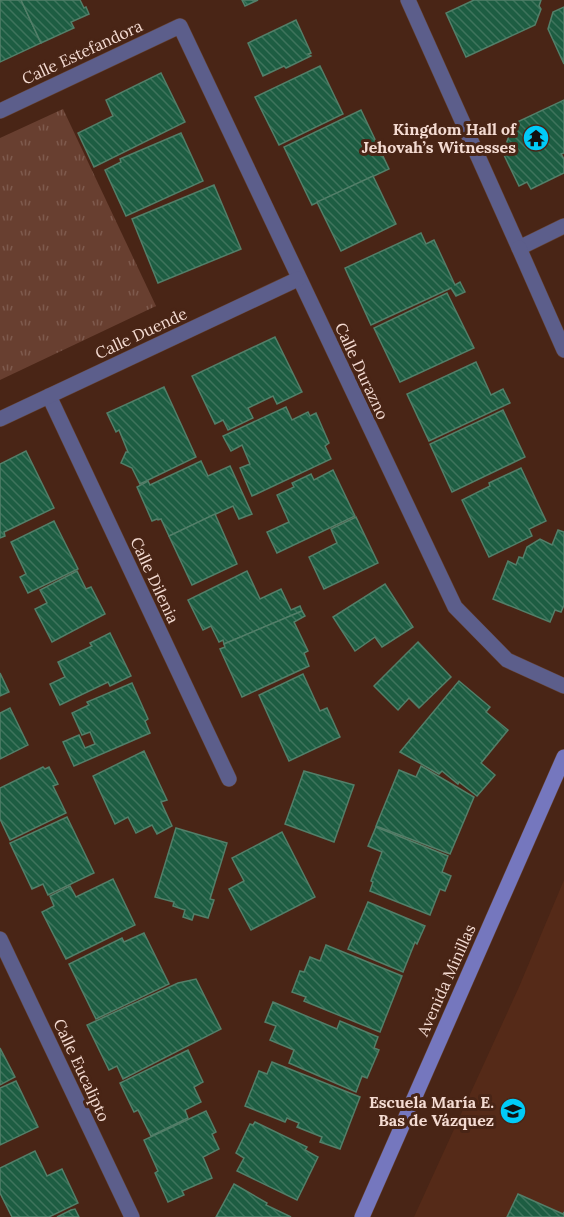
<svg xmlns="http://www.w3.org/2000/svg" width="564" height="1217" viewBox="0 0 564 1217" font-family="Lora,serif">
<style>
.built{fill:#552a18}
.grass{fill:url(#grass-tufts)}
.building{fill:url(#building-back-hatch);stroke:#537f69;stroke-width:1.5}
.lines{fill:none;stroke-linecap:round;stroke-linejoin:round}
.lane-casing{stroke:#644234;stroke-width:16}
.street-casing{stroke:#644234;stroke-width:16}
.secondary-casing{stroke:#644234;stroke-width:16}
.lane{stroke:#5c5e8b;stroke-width:15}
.street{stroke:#5c5e8b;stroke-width:15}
.secondary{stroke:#7577be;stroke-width:15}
.labels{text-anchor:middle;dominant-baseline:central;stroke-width:6;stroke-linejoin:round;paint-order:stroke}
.street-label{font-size:16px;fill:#f4dbd2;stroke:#492516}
.poi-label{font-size:16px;font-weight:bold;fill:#f4dbd2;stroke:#492516;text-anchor:end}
</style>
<defs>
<pattern id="grass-tufts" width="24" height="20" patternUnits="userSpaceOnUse" patternTransform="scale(1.5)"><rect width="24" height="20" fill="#683f30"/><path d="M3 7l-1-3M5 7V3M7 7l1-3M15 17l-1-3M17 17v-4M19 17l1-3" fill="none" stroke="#7e5a4d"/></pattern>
<pattern id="building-back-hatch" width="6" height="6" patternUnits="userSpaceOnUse" patternTransform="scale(1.5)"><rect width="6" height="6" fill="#1d5d42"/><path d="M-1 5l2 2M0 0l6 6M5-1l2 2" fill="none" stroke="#3e745c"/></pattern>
</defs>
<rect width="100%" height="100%" fill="#492516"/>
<!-- built -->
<path class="built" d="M 564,880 L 564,1217 L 414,1217 L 519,987 Z"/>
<!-- grass -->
<path class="grass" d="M 63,109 L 156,306 L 0,380 L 0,138 Z"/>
<!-- building -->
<g class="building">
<path d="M 0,0 L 21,0 L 41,43 L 0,62 Z"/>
<path d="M 21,0 L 80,0 L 84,8 L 86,7 L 89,14 L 71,22 L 74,28 L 41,43 Z"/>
<path d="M 242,0 L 258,0 L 245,6 Z"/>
<path d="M 474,0 L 541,0 L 539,6 L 541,9 L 535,25 L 466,57 L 446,13 Z"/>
<path d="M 564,7 L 564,64 L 548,29 L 553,12 Z"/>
<path d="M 296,20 L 311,53 L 308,54 L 311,56 L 286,68 L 284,66 L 263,76 L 248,43 Z"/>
<path d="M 320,66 L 343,114 L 279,145 L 255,97 Z"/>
<path d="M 161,73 L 185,122 L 94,167 L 78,133 L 113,116 L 106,100 Z"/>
<path d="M 564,100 L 564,153 L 561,154 L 564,159 L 564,173 L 531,189 L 527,182 L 519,186 L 503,153 L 513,124 Z"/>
<path d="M 361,110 L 389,169 L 312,205 L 284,147 Z"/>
<path d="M 181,133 L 203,181 L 126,216 L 105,170 L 121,162 L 120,159 Z"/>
<path d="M 373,176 L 396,224 L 341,251 L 317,202 Z"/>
<path d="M 214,185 L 241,249 L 158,283 L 132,219 Z"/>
<path d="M 421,233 L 426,244 L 434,240 L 455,285 L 460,282 L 465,292 L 456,296 L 451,288 L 371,325 L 345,268 Z"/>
<path d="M 447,293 L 474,348 L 400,382 L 374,328 Z"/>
<path d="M 275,337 L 302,392 L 277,404 L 273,396 L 248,408 L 253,418 L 228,430 L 223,420 L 215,424 L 192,376 Z"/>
<path d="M 476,362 L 491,395 L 503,389 L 510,403 L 429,441 L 407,394 Z"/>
<path d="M 164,387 L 196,457 L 140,484 L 132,468 L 121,463 L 126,452 L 128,452 L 119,430 L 116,432 L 107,413 Z"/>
<path d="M 286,407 L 292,420 L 308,412 L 310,416 L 316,413 L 329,443 L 325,446 L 331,459 L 252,496 L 240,468 L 250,464 L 242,445 L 231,451 L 223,436 Z"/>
<path d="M 503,410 L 525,457 L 452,492 L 430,444 Z"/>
<path d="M 26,451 L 54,508 L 4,532 L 5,536 L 0,538 L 0,464 Z"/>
<path d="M 201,461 L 208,476 L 230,466 L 252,514 L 239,519 L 233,506 L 169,536 L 161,519 L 158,520 L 157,519 L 152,521 L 137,487 L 148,481 L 150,485 Z"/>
<path d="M 521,468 L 546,521 L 529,529 L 532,536 L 489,557 L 462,500 L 490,486 L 489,483 Z"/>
<path d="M 333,470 L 355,516 L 277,553 L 267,532 L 289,522 L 277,495 L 294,487 L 292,483 L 311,474 L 314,480 Z"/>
<path d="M 215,514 L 237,564 L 192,585 L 169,536 Z"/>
<path d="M 356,517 L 378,563 L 324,589 L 309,557 L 337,543 L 331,529 Z"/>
<path d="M 54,521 L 78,569 L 28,593 L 20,577 L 26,574 L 11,542 Z"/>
<path d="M 558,530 L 564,532 L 564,605 L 561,612 L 555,610 L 550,622 L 493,599 L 508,561 L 516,565 L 519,557 L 523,558 L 527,547 L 540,539 L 552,545 Z"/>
<path d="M 77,571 L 86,589 L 91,587 L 105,614 L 52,642 L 35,609 L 47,603 L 40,590 Z"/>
<path d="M 247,571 L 260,599 L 281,589 L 291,610 L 300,606 L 302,611 L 224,644 L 223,640 L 219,642 L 211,626 L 203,630 L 188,600 Z"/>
<path d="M 385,584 L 413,627 L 382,647 L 375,637 L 355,651 L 333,617 Z"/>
<path d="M 302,611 L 305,616 L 294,622 L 308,651 L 304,653 L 309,666 L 242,697 L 220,649 L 225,647 L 224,644 Z"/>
<path d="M 110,633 L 131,676 L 110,686 L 108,682 L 60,705 L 50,684 L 65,677 L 58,662 L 92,646 L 90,643 Z"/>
<path d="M 418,642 L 451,677 L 419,708 L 409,698 L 398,710 L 374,686 Z"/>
<path d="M 0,673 L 9,692 L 0,696 Z"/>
<path d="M 303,674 L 320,711 L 327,708 L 340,737 L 289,761 L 259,695 Z"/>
<path d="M 459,681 L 490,707 L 486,712 L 508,730 L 481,763 L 495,775 L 477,796 L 459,782 L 458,784 L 442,771 L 439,774 L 400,752 Z"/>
<path d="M 132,683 L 148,719 L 145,721 L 150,733 L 74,766 L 63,742 L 79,735 L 85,748 L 95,744 L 90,732 L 82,735 L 72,713 L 89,705 L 87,702 Z"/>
<path d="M 10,708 L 28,745 L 0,759 L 0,713 Z"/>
<path d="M 144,751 L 167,800 L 161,802 L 172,826 L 157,834 L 152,825 L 136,833 L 128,817 L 115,824 L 93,776 Z"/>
<path d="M 421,766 L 474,797 L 450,854 L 376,826 L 399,770 L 416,777 Z"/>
<path d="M 43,767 L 45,769 L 49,767 L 58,784 L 53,786 L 66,813 L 10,840 L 0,819 L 0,788 Z"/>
<path d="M 304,771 L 354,785 L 334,842 L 285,824 Z"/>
<path d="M 67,817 L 94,873 L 48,895 L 43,884 L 32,889 L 10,843 Z"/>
<path d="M 376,827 L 448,856 L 442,872 L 451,876 L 445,891 L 440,889 L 430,915 L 370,891 L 373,882 L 371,881 L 382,852 L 368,846 Z"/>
<path d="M 176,828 L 227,843 L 210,899 L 214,900 L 208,918 L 194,914 L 192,920 L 183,917 L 185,910 L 173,906 L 174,902 L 155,897 Z"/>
<path d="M 282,832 L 315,897 L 251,930 L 229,889 L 244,881 L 232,858 Z"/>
<path d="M 113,879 L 135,925 L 66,959 L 42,912 L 54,906 L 50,896 L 70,886 L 76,897 Z"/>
<path d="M 368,902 L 425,926 L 417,944 L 415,942 L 403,972 L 348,949 Z"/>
<path d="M 144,933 L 169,984 L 96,1019 L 69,964 L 122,938 L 124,942 Z"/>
<path d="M 326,945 L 402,976 L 380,1032 L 304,1001 L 306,997 L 292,992 L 300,971 L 304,972 L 310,957 L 320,961 Z"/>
<path d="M 196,979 L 221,1029 L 123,1079 L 117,1066 L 109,1070 L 87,1025 L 178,983 Z"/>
<path d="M 273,1002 L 337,1029 L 340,1021 L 378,1037 L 374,1048 L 379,1050 L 367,1078 L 362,1076 L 356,1092 L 289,1063 L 294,1050 L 270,1040 L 276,1026 L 265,1022 Z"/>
<path d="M 0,1048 L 15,1077 L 0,1085 Z"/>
<path d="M 188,1050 L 203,1082 L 194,1087 L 201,1102 L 185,1110 L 188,1118 L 151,1136 L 138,1110 L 134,1112 L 120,1083 Z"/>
<path d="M 272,1062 L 360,1097 L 340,1149 L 320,1142 L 322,1137 L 297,1127 L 299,1123 L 287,1118 L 285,1122 L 245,1106 L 259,1071 L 267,1074 Z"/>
<path d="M 16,1081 L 38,1127 L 0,1145 L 0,1088 Z"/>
<path d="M 206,1111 L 216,1132 L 212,1134 L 219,1149 L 203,1157 L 212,1178 L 182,1191 L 184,1195 L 168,1202 L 155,1173 L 158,1171 L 144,1140 Z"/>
<path d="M 255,1122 L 307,1147 L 305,1150 L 318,1157 L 297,1200 L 237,1171 L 244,1158 L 236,1153 L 250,1124 L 253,1125 Z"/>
<path d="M 35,1151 L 47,1176 L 62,1169 L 78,1203 L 49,1217 L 11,1217 L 12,1217 L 0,1193 L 0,1168 Z"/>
<path d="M 234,1184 L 267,1203 L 266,1205 L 291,1217 L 216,1217 Z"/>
<path d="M 518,1194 L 563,1214 L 564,1212 L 564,1217 L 507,1217 Z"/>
<path d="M 75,1209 L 79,1217 L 57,1217 L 71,1210 Z"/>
</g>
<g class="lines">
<defs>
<g id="lane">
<path d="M 408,0 L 519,248 L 564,226"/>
<path d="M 519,248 L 564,350"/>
</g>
<g id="street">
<path d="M 0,111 L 180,26 L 455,607 L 507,660 L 564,686"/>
<path d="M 49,396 L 229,779"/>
<path d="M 0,419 L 298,279"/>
<path d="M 0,939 L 132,1217"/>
</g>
<path id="secondary" d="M 362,1217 L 564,757"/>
</defs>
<!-- lane casing -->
<use href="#lane" class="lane-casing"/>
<!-- street casing -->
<use href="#street" class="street-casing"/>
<!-- secondary casing -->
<use href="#secondary" class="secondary-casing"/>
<!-- lane -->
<use href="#lane" class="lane"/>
<!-- street -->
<use href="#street" class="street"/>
<!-- secondary -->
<use href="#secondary" class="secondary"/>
</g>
<!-- icons -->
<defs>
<symbol id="temple-disc" viewBox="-11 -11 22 22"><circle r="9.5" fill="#00cbf8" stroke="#492516"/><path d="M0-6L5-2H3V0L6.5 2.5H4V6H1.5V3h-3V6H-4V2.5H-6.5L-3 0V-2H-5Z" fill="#111"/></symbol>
<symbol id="school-disc" viewBox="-11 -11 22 22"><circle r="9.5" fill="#00cbf8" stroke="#492516"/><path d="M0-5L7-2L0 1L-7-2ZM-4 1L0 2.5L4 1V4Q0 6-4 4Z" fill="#111"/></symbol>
</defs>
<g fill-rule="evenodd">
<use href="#temple-disc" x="521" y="123" width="30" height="30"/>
<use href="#school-disc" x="498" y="1096" width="30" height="30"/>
</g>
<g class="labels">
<!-- street labels -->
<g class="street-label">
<text transform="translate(82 52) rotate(-25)">Calle Estefandora</text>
<text transform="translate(141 333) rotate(-25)">Calle Duende</text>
<text transform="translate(362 371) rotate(65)">Calle Durazno</text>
<text transform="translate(155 580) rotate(65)">Calle Dilenia</text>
<text transform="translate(446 980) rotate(-66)">Avenida Minillas</text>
<text transform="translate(82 1070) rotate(65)">Calle Eucalipto</text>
</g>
<!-- poi labels -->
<g class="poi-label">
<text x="516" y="129">Kingdom Hall of<tspan x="516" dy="18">Jehovah’s Witnesses</tspan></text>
<text x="494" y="1102">Escuela María E.<tspan x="494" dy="18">Bas de Vázquez</tspan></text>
</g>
</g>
</svg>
